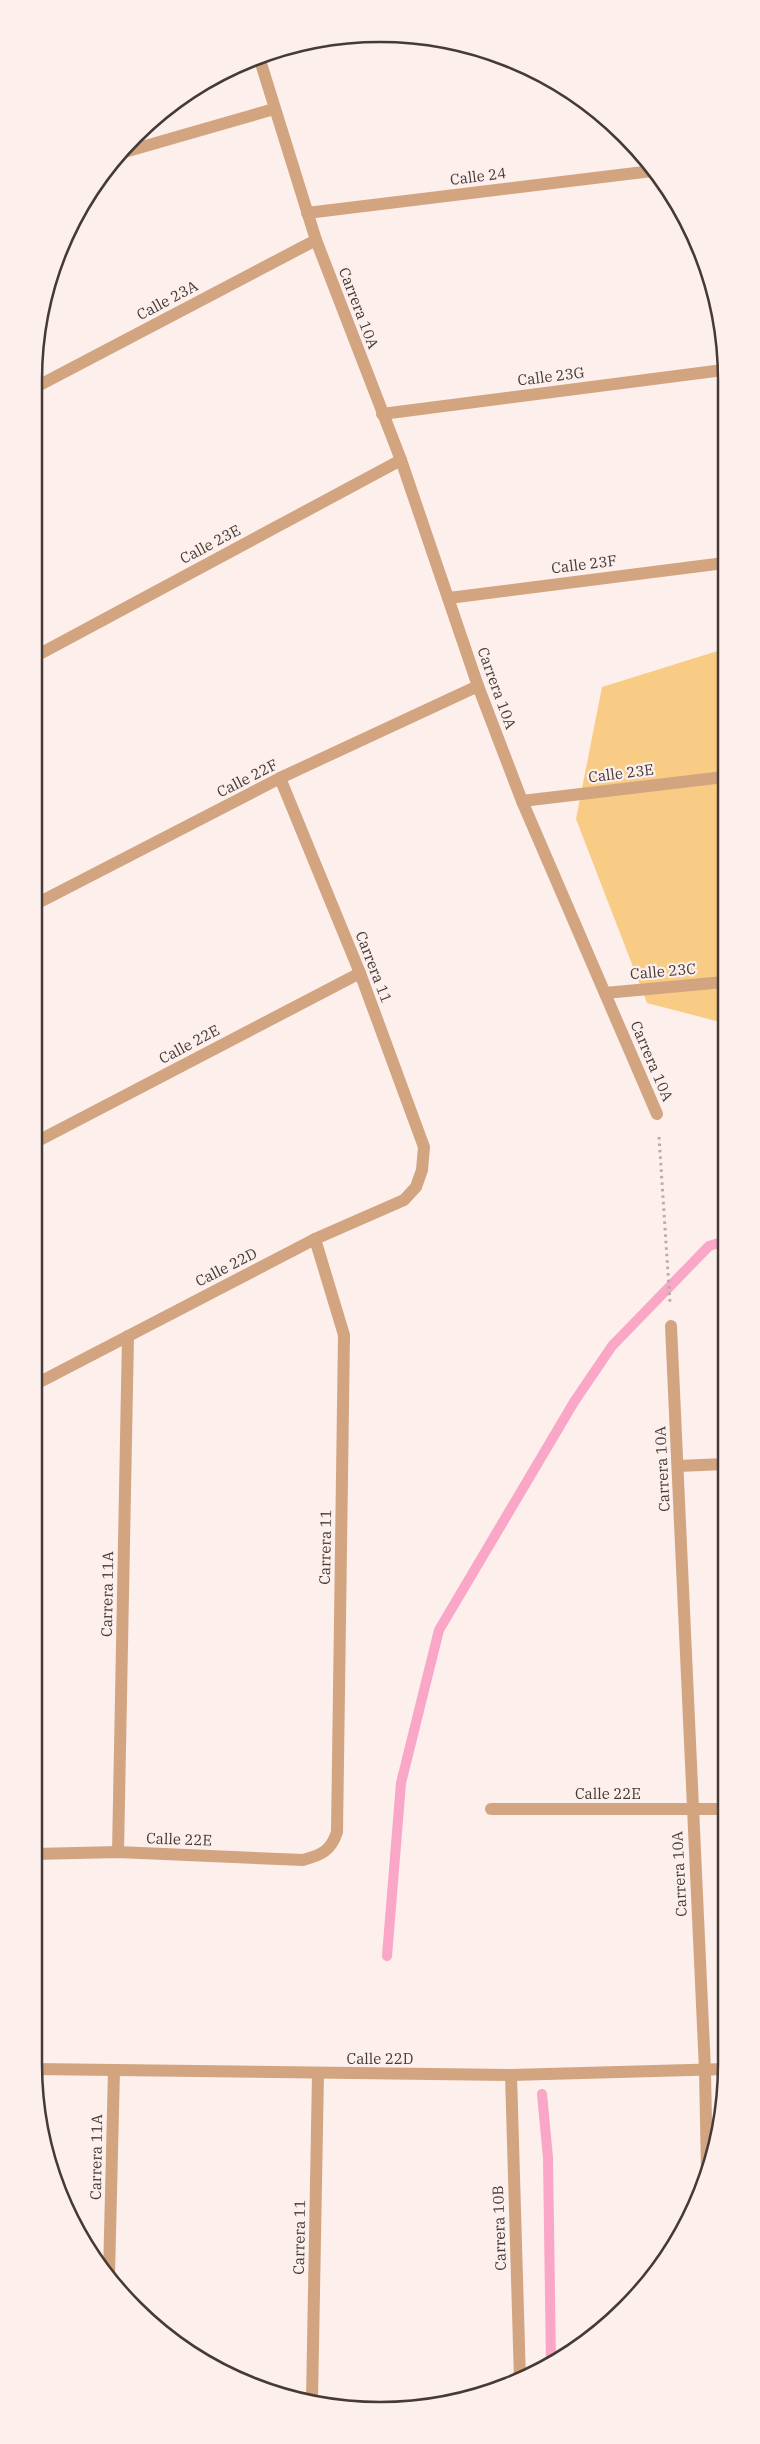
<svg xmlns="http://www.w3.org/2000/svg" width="760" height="2444" viewBox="0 0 760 2444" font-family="'IBM Plex Serif',serif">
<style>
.green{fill:#f8cc84}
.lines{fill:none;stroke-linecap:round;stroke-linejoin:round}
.stream{stroke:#f9a6c7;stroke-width:10}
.path{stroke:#b8aba8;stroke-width:3;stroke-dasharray:2.5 4;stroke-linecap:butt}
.minor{stroke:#d3a480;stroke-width:12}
.labels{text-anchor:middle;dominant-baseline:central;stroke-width:4.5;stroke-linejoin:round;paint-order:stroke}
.street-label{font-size:15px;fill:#463a36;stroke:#fcefec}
.rim{fill:none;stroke:#463a36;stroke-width:2.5}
</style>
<rect width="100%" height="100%" fill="#fcefec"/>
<!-- green -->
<path class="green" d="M 724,649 L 724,1023 L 647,1003 L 576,819 L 602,687 Z"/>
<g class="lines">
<!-- stream -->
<g class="stream">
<path d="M 387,1956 L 401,1783 L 439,1630 L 574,1402 L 612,1346 L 709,1246 L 725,1241"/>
<path d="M 542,2094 L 548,2158 L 551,2364"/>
</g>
<!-- path -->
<path class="path" d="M 659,1137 L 670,1303"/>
<!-- minor -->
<g class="minor">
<path d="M 259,57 L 316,240 L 401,460 L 478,686 L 522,801 L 657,1114"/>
<path d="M 121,153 L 274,109"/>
<path d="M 307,213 L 652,171"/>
<path d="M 34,388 L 316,240"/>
<path d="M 382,414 L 723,370"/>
<path d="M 449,598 L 724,563"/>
<path d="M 34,657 L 401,460"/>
<path d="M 522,801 L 724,777"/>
<path d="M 34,905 L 280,778 L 478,686"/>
<path d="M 605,993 L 724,982"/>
<path d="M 34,1143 L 360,973"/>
<path d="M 671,1326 L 705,2070 L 707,2173"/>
<path d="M 34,1385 L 315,1239 L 404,1200 L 416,1187 L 422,1170 L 424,1147 L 360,973 L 280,778"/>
<path d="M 678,1466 L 725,1464"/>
<path d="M 491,1809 L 726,1809"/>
<path d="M 118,1852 L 128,1336"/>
<path d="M 34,1854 L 118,1852 L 303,1860 C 321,1855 331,1851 337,1832 L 344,1335 L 315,1239"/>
<path d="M 34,2069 L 511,2075 L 726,2069"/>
<path d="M 511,2075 L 520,2380"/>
<path d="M 109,2275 L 114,2070"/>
<path d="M 312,2400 L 318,2074"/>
</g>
</g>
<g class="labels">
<!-- street labels -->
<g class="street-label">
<text transform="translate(478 176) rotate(-7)">Calle 24</text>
<text transform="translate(167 300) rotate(-28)">Calle 23A</text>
<text transform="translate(359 308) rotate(69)">Carrera 10A</text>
<text transform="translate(551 376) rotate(-7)">Calle 23G</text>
<text transform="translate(210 544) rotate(-28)">Calle 23E</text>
<text transform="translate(584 564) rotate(-7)">Calle 23F</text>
<text transform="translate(497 688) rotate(70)">Carrera 10A</text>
<text transform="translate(621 773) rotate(-7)">Calle 23E</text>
<text transform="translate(247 778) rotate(-27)">Calle 22F</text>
<text transform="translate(374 967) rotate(69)">Carrera 11</text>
<text transform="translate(663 971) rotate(-5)">Calle 23C</text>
<text transform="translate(189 1044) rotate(-28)">Calle 22E</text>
<text transform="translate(652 1061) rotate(67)">Carrera 10A</text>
<text transform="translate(226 1267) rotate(-27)">Calle 22D</text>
<text transform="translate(662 1469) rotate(-93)">Carrera 10A</text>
<text transform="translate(325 1547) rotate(-89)">Carrera 11</text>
<text transform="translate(107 1594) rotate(-89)">Carrera 11A</text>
<text x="608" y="1793">Calle 22E</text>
<text transform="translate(179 1839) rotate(2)">Calle 22E</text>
<text transform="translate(679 1874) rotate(-93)">Carrera 10A</text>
<text x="380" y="2058">Calle 22D</text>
<text transform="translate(96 2157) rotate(-89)">Carrera 11A</text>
<text transform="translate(499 2228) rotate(-92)">Carrera 10B</text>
<text transform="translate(299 2237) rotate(-89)">Carrera 11</text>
</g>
</g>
<!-- crop -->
<path d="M0 0H760V2444H0ZM380 42H380A338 338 0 0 1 718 380V2064A338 338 0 0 1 380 2402H380A338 338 0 0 1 42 2064V380A338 338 0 0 1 380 42Z" fill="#fcefec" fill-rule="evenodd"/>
<path class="rim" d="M380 42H380A338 338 0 0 1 718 380V2064A338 338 0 0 1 380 2402H380A338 338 0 0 1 42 2064V380A338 338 0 0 1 380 42Z"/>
</svg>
